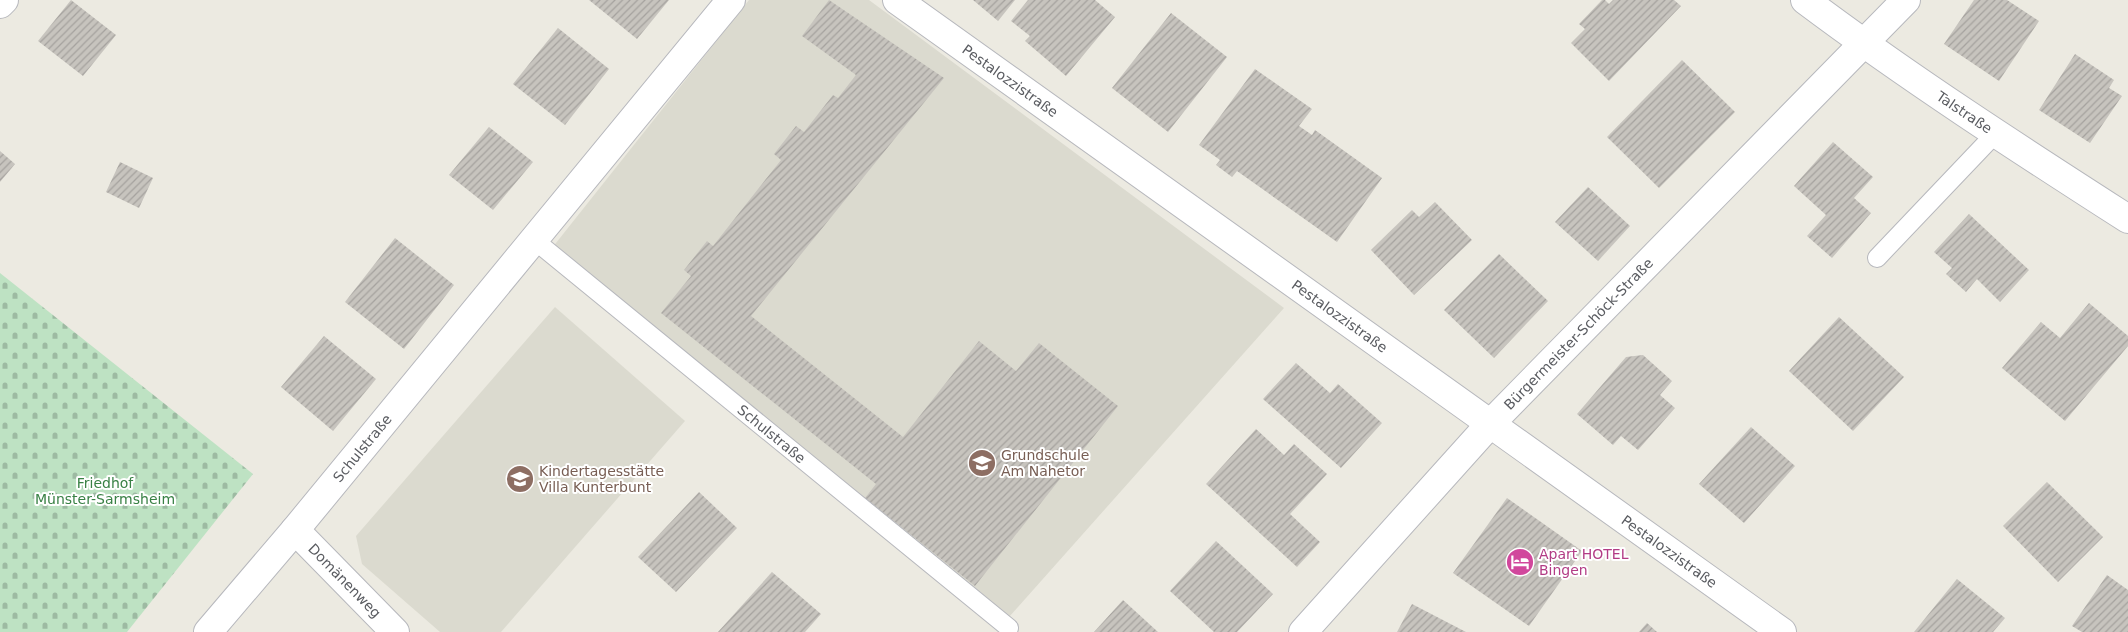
<svg xmlns="http://www.w3.org/2000/svg" width="2128" height="632" viewBox="0 0 2128 632" font-family="'DejaVu Sans',sans-serif">
<style>
.education{fill:#dbdacf}
.cemetery{fill:url(#cemetery-stones)}
.building{fill:url(#building-hatch)}
.lines{fill:none;stroke-linecap:round;stroke-linejoin:round}
.lane-casing{stroke:#b7b8bd;stroke-width:20}
.street-casing{stroke:#b7b8bd;stroke-width:30}
.lane{stroke:#fff;stroke-width:18}
.street{stroke:#fff;stroke-width:28}
.labels{text-anchor:middle;dominant-baseline:central;stroke-width:4;stroke-linejoin:round;paint-order:stroke}
.street-label{font-size:14px;fill:#5a5c61;stroke:#fff}
.education-label{font-size:14px;fill:#785e54;stroke:#fff;text-anchor:start}
.park-label{font-size:14px;fill:#398145;stroke:#fff}
.hotel-label{font-size:14px;fill:#b23c85;stroke:#fff;text-anchor:start}
</style>
<defs>
<pattern id="cemetery-stones" width="16" height="16" patternUnits="userSpaceOnUse" patternTransform="scale(1.25)"><rect width="16" height="16" fill="#bee2c3"/><path d="M2 7V4a2 2 0 0 1 4 0v3zM10 15v-3a2 2 0 0 1 4 0v3z" fill="#9dbaa2"/></pattern>
<pattern id="building-hatch" width="6" height="6" patternUnits="userSpaceOnUse" patternTransform="scale(1.25)"><rect width="6" height="6" fill="#c7c4be"/><path d="M-1 1l2-2M0 6l6-6M5 7l2-2" fill="none" stroke="#a5a29e"/></pattern>
</defs>
<rect width="100%" height="100%" fill="#eceae1"/>
<!-- education -->
<g class="education">
<path d="M 749,0 L 869,0 L 1284,308 L 1009,617 L 552,248 Z"/>
<path d="M 555,307 L 685,421 L 501,632 L 440,632 L 362,564 L 356,536 Z"/>
</g>
<!-- cemetery -->
<path class="cemetery" d="M 0,273 L 253,474 L 127,632 L 0,632 Z"/>
<!-- building -->
<g class="building">
<path d="M 71,0 L 116,35 L 83,76 L 38,41 Z"/>
<path d="M 589,0 L 669,0 L 637,39 Z"/>
<path d="M 829,0 L 944,78 L 751,316 L 903,437 L 979,341 L 1016,371 L 1039,343 L 1118,406 L 975,586 L 865,498 L 876,484 L 661,313 L 691,276 L 684,270 L 707,241 L 713,246 L 781,160 L 774,154 L 796,126 L 804,132 L 833,95 L 838,98 L 856,75 L 802,36 Z"/>
<path d="M 973,0 L 1015,0 L 998,21 Z"/>
<path d="M 1028,0 L 1095,0 L 1115,17 L 1066,76 L 1025,41 L 1030,36 L 1011,21 Z"/>
<path d="M 1602,0 L 1605,0 L 1609,4 L 1613,0 L 1674,0 L 1681,6 L 1609,81 L 1571,43 L 1585,29 L 1579,24 Z"/>
<path d="M 1974,0 L 2007,0 L 2039,21 L 1999,81 L 1944,44 Z"/>
<path d="M 1171,13 L 1227,57 L 1168,132 L 1112,88 Z"/>
<path d="M 558,28 L 609,69 L 565,125 L 513,84 Z"/>
<path d="M 2075,54 L 2114,80 L 2109,88 L 2122,96 L 2090,143 L 2039,110 Z"/>
<path d="M 1682,60 L 1735,112 L 1659,188 L 1607,137 Z"/>
<path d="M 1255,69 L 1312,109 L 1299,126 L 1312,135 L 1315,130 L 1382,178 L 1337,242 L 1237,171 L 1232,177 L 1216,165 L 1220,160 L 1199,145 Z"/>
<path d="M 489,127 L 533,162 L 493,210 L 449,175 Z"/>
<path d="M 1833,142 L 1873,177 L 1854,198 L 1871,213 L 1832,258 L 1807,236 L 1826,215 L 1794,186 Z"/>
<path d="M 0,151 L 15,164 L 0,182 Z"/>
<path d="M 120,162 L 153,178 L 139,208 L 106,192 Z"/>
<path d="M 1588,187 L 1630,226 L 1598,261 L 1555,222 Z"/>
<path d="M 1435,202 L 1472,240 L 1414,295 L 1371,250 L 1412,210 L 1419,217 Z"/>
<path d="M 1969,214 L 2029,270 L 2000,302 L 1977,279 L 1966,292 L 1946,274 L 1952,268 L 1934,252 Z"/>
<path d="M 395,238 L 454,285 L 404,349 L 345,302 Z"/>
<path d="M 1499,254 L 1548,301 L 1494,358 L 1444,310 Z"/>
<path d="M 2089,303 L 2128,336 L 2128,346 L 2065,421 L 2002,368 L 2041,322 L 2060,338 Z"/>
<path d="M 1839,317 L 1904,377 L 1853,431 L 1789,371 Z"/>
<path d="M 324,336 L 376,379 L 333,431 L 281,387 Z"/>
<path d="M 1643,355 L 1672,381 L 1660,395 L 1675,408 L 1638,450 L 1621,436 L 1613,445 L 1577,414 L 1626,357 Z"/>
<path d="M 1296,363 L 1330,393 L 1338,384 L 1382,423 L 1341,468 L 1263,399 Z"/>
<path d="M 1751,427 L 1795,466 L 1744,523 L 1699,484 Z"/>
<path d="M 1256,429 L 1284,455 L 1294,444 L 1327,474 L 1290,514 L 1320,542 L 1297,567 L 1206,484 Z"/>
<path d="M 2047,482 L 2103,537 L 2058,582 L 2003,526 Z"/>
<path d="M 699,492 L 737,528 L 676,592 L 638,557 Z"/>
<path d="M 1507,498 L 1582,551 L 1529,626 L 1453,573 Z"/>
<path d="M 1216,541 L 1273,594 L 1237,632 L 1214,632 L 1170,591 Z"/>
<path d="M 772,572 L 821,614 L 805,632 L 718,632 Z"/>
<path d="M 2107,575 L 2128,590 L 2128,632 L 2082,632 L 2072,626 Z"/>
<path d="M 1957,579 L 2005,618 L 1993,632 L 1914,632 Z"/>
<path d="M 1123,600 L 1158,632 L 1094,632 Z"/>
<path d="M 1412,604 L 1466,632 L 1397,632 Z"/>
<path d="M 1647,623 L 1657,632 L 1639,632 Z"/>
</g>
<g class="lines">
<defs>
<g id="lane">
<path id="s1" d="M 533,239 L 1009,628"/>
<path d="M 1877,258 L 1995,134"/>
</g>
<g id="street">
<path id="s2" d="M 897,0 L 1782,632"/>
<path id="s3" d="M 1805,0 C 1909,78 2019,149 2128,219"/>
<path d="M 0,4 L 4,0"/>
<path id="s4" d="M 295,530 L 395,632"/>
<path id="s5" d="M 208,632 L 295,530 L 731,0"/>
<path id="s6" d="M 1303,632 L 1490,424 L 1906,0"/>
</g>
</defs>
<!-- lane casing -->
<use href="#lane" class="lane-casing"/>
<!-- street casing -->
<use href="#street" class="street-casing"/>
<!-- lane -->
<use href="#lane" class="lane"/>
<!-- street -->
<use href="#street" class="street"/>
</g>
<!-- icons -->
<defs>
<symbol id="school-disc" viewBox="-11 -11 22 22"><circle r="9.5" fill="#8d6e63" stroke="#fff"/><path d="M0-5L7-2L0 1L-7-2ZM-4 1L0 2.5L4 1V4Q0 6-4 4Z" fill="#fff"/></symbol>
<symbol id="hotel-disc" viewBox="-11 -11 22 22"><circle r="9.5" fill="#d1479c" stroke="#fff"/><path d="M-6-4.5h1.5V1H6V5H4.5V3h-9V5H-6ZM-4 0a1.8 1.8 0 1 1 3.6 0ZM.5 0V-2.5h3Q6-2.5 6 0Z" fill="#fff"/></symbol>
</defs>
<g fill-rule="evenodd">
<use href="#school-disc" x="966" y="447" width="32" height="32"/>
<use href="#school-disc" x="504" y="463" width="32" height="32"/>
<use href="#hotel-disc" x="1504" y="546" width="32" height="32"/>
</g>
<g class="labels">
<!-- street labels -->
<g class="street-label">
<text stroke="none"><textPath href="#s2" startOffset="139">Pestalozzistraße</textPath></text>
<text stroke="none"><textPath href="#s3" startOffset="195">Talstraße</textPath></text>
<text stroke="none"><textPath href="#s2" startOffset="544">Pestalozzistraße</textPath></text>
<text stroke="none"><textPath href="#s6" startOffset="406">Bürgermeister-Schöck-Straße</textPath></text>
<text stroke="none"><textPath href="#s1" startOffset="308">Schulstraße</textPath></text>
<text stroke="none"><textPath href="#s5" startOffset="240">Schulstraße</textPath></text>
<text stroke="none"><textPath href="#s2" startOffset="949">Pestalozzistraße</textPath></text>
<text stroke="none"><textPath href="#s4" startOffset="71">Domänenweg</textPath></text>
</g>
<!-- education labels -->
<g class="education-label">
<text x="1001" y="455">Grundschule<tspan x="1001" dy="16">Am Nahetor</tspan></text>
<text x="539" y="471">Kindertagesstätte<tspan x="539" dy="16">Villa Kunterbunt</tspan></text>
</g>
<!-- park labels -->
<g class="park-label">
<text x="105" y="483">Friedhof<tspan x="105" dy="16">Münster-Sarmsheim</tspan></text>
</g>
<!-- hotel labels -->
<g class="hotel-label">
<text x="1539" y="554">Apart HOTEL<tspan x="1539" dy="16">Bingen</tspan></text>
</g>
</g>
</svg>
